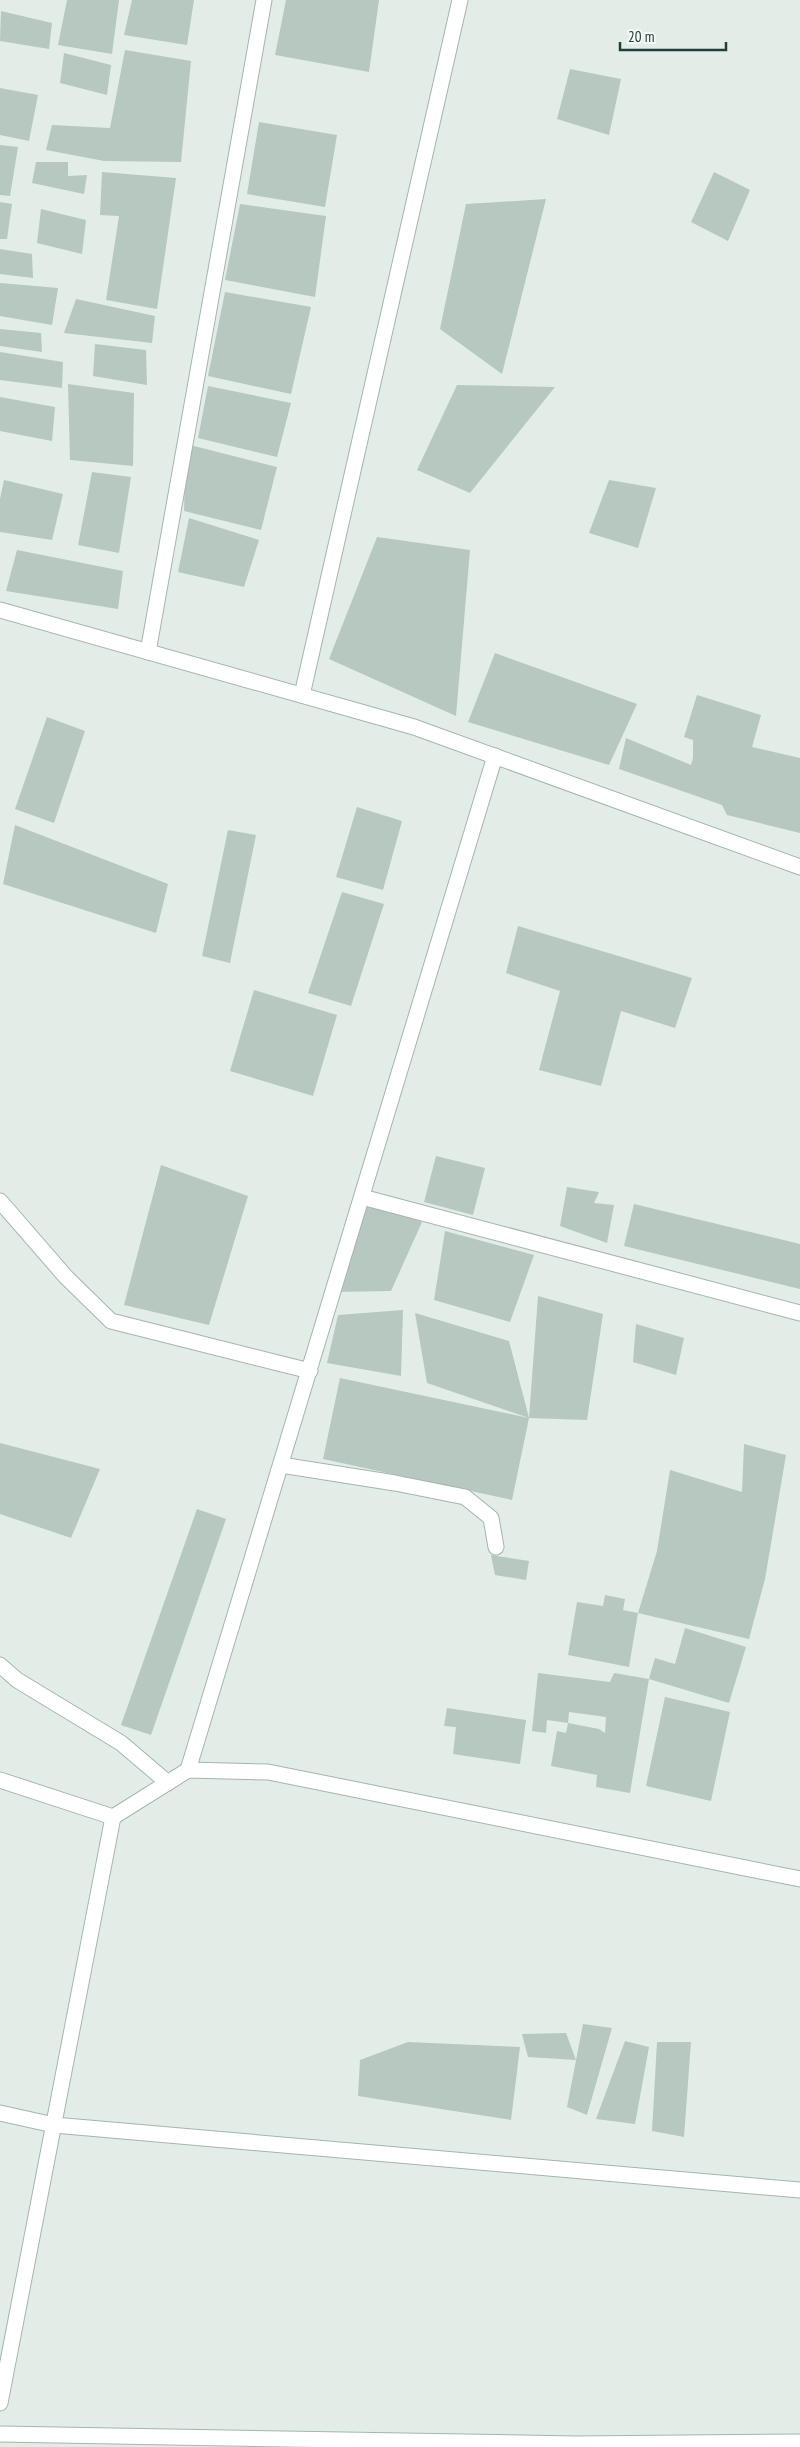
<svg xmlns="http://www.w3.org/2000/svg" width="800" height="2447" viewBox="0 0 800 2447" font-family="'PT Sans Narrow',sans-serif">
<style>
.building{fill:#b7c8c0}
.lines{fill:none;stroke-linecap:round;stroke-linejoin:round}
.minor-casing{stroke:#a4b5af;stroke-width:17}
.minor{stroke:#fff;stroke-width:15}
</style>
<rect width="100%" height="100%" fill="#e2ede8"/>
<!-- building -->
<g class="building">
<path d="M 67,0 L 119,0 L 112,54 L 58,45 Z"/>
<path d="M 132,0 L 194,0 L 187,45 L 124,35 Z"/>
<path d="M 286,0 L 379,0 L 369,72 L 275,55 Z"/>
<path d="M 1,11 L 52,23 L 49,49 L 0,41 Z"/>
<path d="M 125,50 L 191,61 L 181,162 L 104,161 L 46,150 L 52,125 L 110,128 Z"/>
<path d="M 64,53 L 111,65 L 107,95 L 60,83 Z"/>
<path d="M 570,69 L 621,79 L 609,135 L 557,119 Z"/>
<path d="M 0,88 L 38,95 L 29,141 L 0,135 Z"/>
<path d="M 259,122 L 337,135 L 325,207 L 247,194 Z"/>
<path d="M 0,145 L 18,147 L 10,196 L 0,195 Z"/>
<path d="M 36,162 L 68,162 L 68,176 L 87,175 L 84,194 L 32,183 Z"/>
<path d="M 102,172 L 176,178 L 157,309 L 106,300 L 119,216 L 100,215 Z"/>
<path d="M 714,172 L 750,190 L 728,241 L 691,222 Z"/>
<path d="M 546,199 L 502,374 L 440,329 L 466,204 Z"/>
<path d="M 0,202 L 12,204 L 7,239 L 0,239 Z"/>
<path d="M 240,204 L 326,216 L 315,297 L 225,280 Z"/>
<path d="M 41,209 L 86,220 L 82,254 L 37,243 Z"/>
<path d="M 0,249 L 32,254 L 33,278 L 0,274 Z"/>
<path d="M 0,283 L 58,288 L 52,325 L 0,316 Z"/>
<path d="M 225,292 L 311,307 L 291,394 L 208,376 Z"/>
<path d="M 76,299 L 155,316 L 152,343 L 64,333 Z"/>
<path d="M 0,329 L 41,333 L 42,352 L 0,346 Z"/>
<path d="M 95,344 L 146,350 L 147,385 L 93,376 Z"/>
<path d="M 0,352 L 63,362 L 62,388 L 0,380 Z"/>
<path d="M 68,384 L 134,393 L 133,466 L 70,460 Z"/>
<path d="M 457,385 L 555,387 L 470,493 L 417,470 Z"/>
<path d="M 208,386 L 291,403 L 277,457 L 198,438 Z"/>
<path d="M 0,397 L 55,407 L 52,441 L 0,431 Z"/>
<path d="M 186,444 L 277,467 L 261,530 L 184,511 Z"/>
<path d="M 92,472 L 131,477 L 119,553 L 78,545 Z"/>
<path d="M 4,480 L 63,494 L 52,540 L 0,532 L 0,499 Z"/>
<path d="M 609,480 L 656,488 L 638,548 L 589,533 Z"/>
<path d="M 189,518 L 259,540 L 244,587 L 178,572 Z"/>
<path d="M 377,537 L 470,550 L 456,716 L 329,659 Z"/>
<path d="M 17,550 L 123,571 L 118,609 L 6,591 Z"/>
<path d="M 495,653 L 637,704 L 609,765 L 468,722 Z"/>
<path d="M 697,695 L 761,715 L 752,747 L 800,758 L 800,833 L 727,815 L 722,805 L 619,769 L 626,738 L 691,765 L 693,758 L 693,740 L 684,737 Z"/>
<path d="M 47,717 L 85,731 L 54,823 L 15,809 Z"/>
<path d="M 357,807 L 402,821 L 383,890 L 336,877 Z"/>
<path d="M 15,825 L 168,884 L 156,933 L 3,884 Z"/>
<path d="M 228,830 L 256,835 L 230,963 L 202,956 Z"/>
<path d="M 342,892 L 384,904 L 351,1006 L 308,993 Z"/>
<path d="M 518,926 L 692,978 L 675,1028 L 621,1011 L 601,1086 L 539,1070 L 560,991 L 506,973 Z"/>
<path d="M 254,990 L 337,1015 L 313,1096 L 230,1071 Z"/>
<path d="M 436,1156 L 485,1168 L 473,1215 L 424,1202 Z"/>
<path d="M 161,1165 L 248,1196 L 209,1325 L 124,1305 Z"/>
<path d="M 567,1187 L 599,1192 L 594,1203 L 614,1205 L 607,1243 L 560,1226 Z"/>
<path d="M 362,1197 L 422,1222 L 391,1291 L 335,1292 Z"/>
<path d="M 634,1204 L 800,1244 L 800,1289 L 624,1246 Z"/>
<path d="M 445,1231 L 534,1255 L 510,1322 L 434,1300 Z"/>
<path d="M 538,1296 L 603,1314 L 587,1420 L 529,1418 L 512,1500 L 323,1459 L 340,1378 L 529,1418 L 427,1383 L 415,1313 L 509,1341 L 529,1418 Z"/>
<path d="M 403,1310 L 401,1376 L 327,1363 L 338,1315 Z"/>
<path d="M 636,1324 L 684,1338 L 676,1375 L 633,1362 Z"/>
<path d="M 0,1443 L 100,1469 L 71,1538 L 0,1514 Z"/>
<path d="M 744,1444 L 786,1455 L 765,1579 L 749,1639 L 638,1613 L 629,1667 L 568,1655 L 577,1602 L 603,1606 L 605,1595 L 625,1599 L 623,1610 L 638,1613 L 657,1551 L 670,1470 L 742,1492 Z"/>
<path d="M 197,1509 L 226,1519 L 151,1735 L 121,1725 Z"/>
<path d="M 491,1555 L 529,1561 L 526,1580 L 495,1575 Z"/>
<path d="M 685,1628 L 746,1647 L 729,1703 L 649,1679 L 655,1658 L 675,1664 Z"/>
<path d="M 538,1673 L 610,1682 L 614,1673 L 649,1679 L 630,1793 L 596,1787 L 597,1775 L 551,1766 L 557,1731 L 566,1733 L 568,1723 L 599,1729 L 605,1733 L 606,1717 L 569,1712 L 568,1723 L 547,1720 L 546,1733 L 532,1731 Z"/>
<path d="M 665,1697 L 730,1712 L 711,1801 L 646,1786 Z"/>
<path d="M 447,1708 L 526,1720 L 520,1764 L 453,1754 L 456,1727 L 444,1726 Z"/>
<path d="M 583,2024 L 612,2028 L 587,2115 L 567,2107 Z"/>
<path d="M 566,2033 L 576,2060 L 528,2057 L 522,2034 Z"/>
<path d="M 625,2041 L 649,2047 L 635,2124 L 596,2119 Z"/>
<path d="M 408,2042 L 520,2047 L 511,2120 L 358,2096 L 360,2060 Z"/>
<path d="M 657,2042 L 691,2042 L 684,2137 L 652,2131 Z"/>
</g>
<g class="lines">
<defs>
<g id="minor">
<path d="M 0,610 L 414,727 L 800,867"/>
<path d="M 148,652 L 264,0"/>
<path d="M 302,695 L 460,0"/>
<path d="M 362,1197 L 800,1313"/>
<path d="M 0,1201 L 66,1277 L 111,1321 L 310,1371"/>
<path d="M 281,1465 L 395,1483 L 465,1497 L 491,1518 L 496,1547"/>
<path d="M 0,1665 L 17,1680 L 121,1743 L 168,1783"/>
<path d="M 188,1770 L 495,756"/>
<path d="M 0,1780 L 113,1817 L 188,1770 L 268,1772 L 800,1879"/>
<path d="M 0,2113 L 54,2125 L 800,2190"/>
<path d="M 0,2403 L 113,1817"/>
<path d="M 0,2434 L 576,2444 L 800,2442"/>
</g>
</defs>
<!-- minor casing -->
<use href="#minor" class="minor-casing"/>
<!-- minor -->
<use href="#minor" class="minor"/>
</g>
<!-- scale -->
<path d="M620 42v8h106v-8" fill="none" stroke="#213f36" stroke-width="2.5"/>
<text x="628" y="42" font-size="15" fill="#213f36" stroke="#f3f9f6" stroke-width="4" paint-order="stroke">20 m</text>
</svg>
